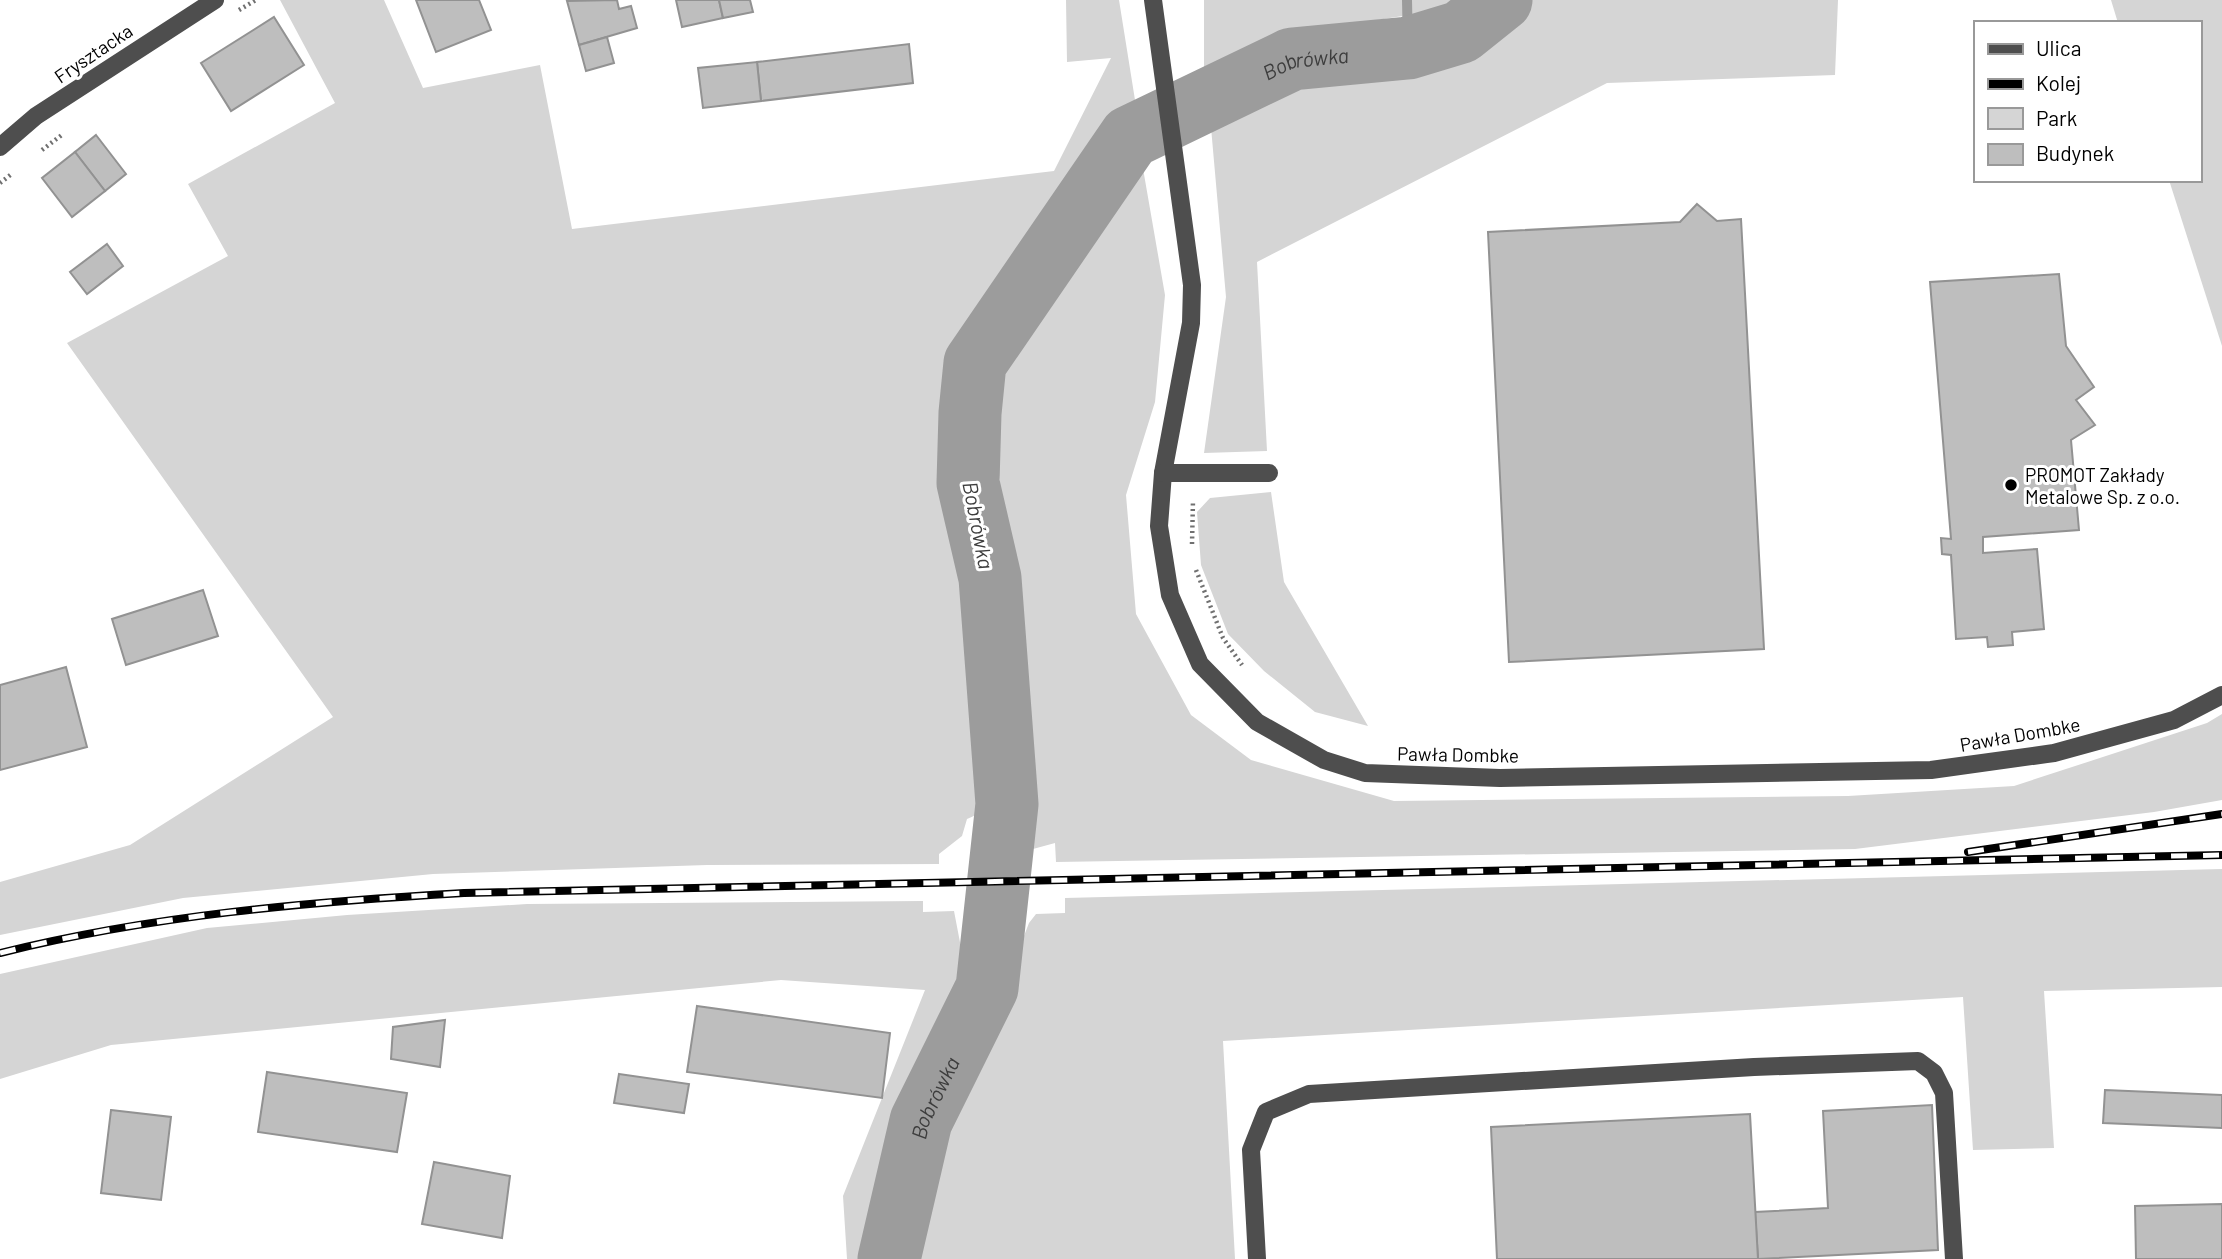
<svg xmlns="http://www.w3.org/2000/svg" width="2222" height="1259" viewBox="0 0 2222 1259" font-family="Barlow,sans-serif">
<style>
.green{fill:#d5d5d5}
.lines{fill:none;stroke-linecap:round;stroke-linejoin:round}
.stream{stroke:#9c9c9c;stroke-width:10}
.river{stroke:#9c9c9c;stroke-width:63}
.building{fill:#bebebe;stroke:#929292;stroke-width:2}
.path{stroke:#707070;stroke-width:4.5;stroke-dasharray:2 3.5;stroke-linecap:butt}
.minor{stroke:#4e4e4e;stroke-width:18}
.rail-casing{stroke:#000;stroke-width:8}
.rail{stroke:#fff;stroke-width:5;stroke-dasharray:16;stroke-linecap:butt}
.poi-dot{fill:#000;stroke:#fff;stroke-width:2.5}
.labels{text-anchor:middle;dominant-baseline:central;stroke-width:6;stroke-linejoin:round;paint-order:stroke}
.street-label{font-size:19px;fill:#000;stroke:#fff}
.poi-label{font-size:19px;fill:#000;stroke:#fff;text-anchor:start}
.water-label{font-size:21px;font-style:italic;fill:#3d3d3d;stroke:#fff}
</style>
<rect width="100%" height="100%" fill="#fff"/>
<!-- green -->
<g class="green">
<path d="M 280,0 L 384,0 L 423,88 L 540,65 L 572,229 L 1054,171 L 1111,58 L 1067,62 L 1066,0 L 1119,0 L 1135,100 L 959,350 L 946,438 L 973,575 L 992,785 C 987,801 984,813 967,819 L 962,836 L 939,854 L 939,864 L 707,865 L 433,874 L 183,898 L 0,935 L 0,882 L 130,845 L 333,717 L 67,343 L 228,256 L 188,184 L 335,103 Z"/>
<path d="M 1204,0 L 1472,0 L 1460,7 L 1307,31 L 1204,70 Z"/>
<path d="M 1532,0 L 1838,0 L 1835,75 L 1607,83 L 1257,262 L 1267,451 L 1204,453 L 1226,297 L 1210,116 L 1309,81 L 1465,49 Z"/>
<path d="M 2111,0 L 2222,0 L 2222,346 L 2169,180 L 2199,180 L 2199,23 L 2118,23 Z"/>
<path d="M 1141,157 L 1165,295 L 1155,402 L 1126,495 L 1136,614 L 1191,715 L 1251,760 L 1394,801 L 1848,796 L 2014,786 L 2207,723 L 2222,714 L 2222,800 L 2154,812 L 1855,849 L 1056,862 L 1055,843 L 1033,849 L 1034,749 L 1006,563 L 993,397 L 1039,305 Z"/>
<path d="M 1271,492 L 1284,582 L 1368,726 L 1315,712 L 1264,671 L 1228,634 L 1201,565 L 1197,512 L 1210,498 Z"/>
<path d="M 2222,869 L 2222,987 L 2044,991 L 2054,1148 L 1973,1150 L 1963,997 L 1223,1041 L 1235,1259 L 847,1259 L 843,1196 L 925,990 L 781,980 L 111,1045 L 0,1079 L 0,974 L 207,928 L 347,915 L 527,904 L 923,901 L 923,912 L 954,911 L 963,958 L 1015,959 L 1029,923 L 1036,914 L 1065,913 L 1065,898 Z"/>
</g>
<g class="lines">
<!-- stream -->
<path class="stream" d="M 1407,0 L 1408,48"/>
<!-- river -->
<path class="river" id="s1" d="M 889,1259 L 921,1121 L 987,988 L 1007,804 L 990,578 L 968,483 L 970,413 L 975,363 L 1130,137 L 1292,59 L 1408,48 L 1461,32 L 1501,0"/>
</g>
<!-- building -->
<g class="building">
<path d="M 416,0 L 479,0 L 491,30 L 436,52 Z"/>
<path d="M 617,0 L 619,9 L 631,6 L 637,28 L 579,45 L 567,1 Z"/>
<path d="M 676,0 L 719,0 L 723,18 L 682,27 Z"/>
<path d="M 719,0 L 750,0 L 753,12 L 723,18 Z"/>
<path d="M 274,17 L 304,65 L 231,111 L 201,63 Z"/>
<path d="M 607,37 L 614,63 L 586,71 L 579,45 Z"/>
<path d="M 909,44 L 913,83 L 761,101 L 757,62 Z"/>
<path d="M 757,62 L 761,101 L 703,108 L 698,68 Z"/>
<path d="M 96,135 L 126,174 L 105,191 L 75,152 Z"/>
<path d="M 75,152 L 105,191 L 72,217 L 42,178 Z"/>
<path d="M 1697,204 L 1717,221 L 1741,219 L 1764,649 L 1509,662 L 1488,232 L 1680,222 Z"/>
<path d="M 107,244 L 123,266 L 87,294 L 70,272 Z"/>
<path d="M 2059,274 L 2066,346 L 2094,387 L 2076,400 L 2095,425 L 2071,440 L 2079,530 L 1983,537 L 1983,553 L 2037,549 L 2044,629 L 2012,632 L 2013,645 L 1988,647 L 1987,637 L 1956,639 L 1951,555 L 1942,554 L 1941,538 L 1951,539 L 1930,282 Z"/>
<path d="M 203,590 L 218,636 L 126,665 L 112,619 Z"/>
<path d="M 66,667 L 87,747 L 0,770 L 0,685 Z"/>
<path d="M 697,1006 L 890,1033 L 882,1098 L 687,1072 Z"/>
<path d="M 445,1020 L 440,1067 L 391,1059 L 393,1027 Z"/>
<path d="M 267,1072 L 407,1093 L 397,1152 L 258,1132 Z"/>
<path d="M 619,1074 L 689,1084 L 684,1113 L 614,1103 Z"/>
<path d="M 2105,1090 L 2222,1095 L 2222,1128 L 2103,1123 Z"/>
<path d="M 1932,1105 L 1938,1250 L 1758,1259 L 1755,1212 L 1828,1208 L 1823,1111 Z"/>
<path d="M 111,1110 L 171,1117 L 161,1200 L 101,1193 Z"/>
<path d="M 1750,1114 L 1758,1259 L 1497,1259 L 1491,1127 Z"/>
<path d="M 434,1162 L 510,1176 L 502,1238 L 422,1224 Z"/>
<path d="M 2222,1204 L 2222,1259 L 2136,1259 L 2135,1206 Z"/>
</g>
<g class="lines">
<!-- path -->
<g class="path">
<path d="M 239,10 L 256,0"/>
<path d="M 42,150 L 63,134"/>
<path d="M 0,183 L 13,173"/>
<path d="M 1192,544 L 1193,500"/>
<path d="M 1196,570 L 1223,638 L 1242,665"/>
</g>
<!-- minor -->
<g class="minor">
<path d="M 1153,0 L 1192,285 L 1191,323 L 1163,473 L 1159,526 L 1170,595 L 1200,664 L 1257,722 L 1324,760 L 1365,773 L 1500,778 L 1931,770 L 2054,753 L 2174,720 L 2222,695"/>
<path d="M 0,147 L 36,116 L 215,0"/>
<path d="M 1163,473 L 1269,473"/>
<path d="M 1257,1259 L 1251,1150 L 1266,1112 L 1309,1094 L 1754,1067 L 1918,1061 L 1934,1073 L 1944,1093 L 1954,1259"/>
</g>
<defs>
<g id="rail">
<path d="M 1968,852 L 2222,814"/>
<path d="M 0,953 C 153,915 307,902 464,893 L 2222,855"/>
</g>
</defs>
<!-- rail casing -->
<use href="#rail" class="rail-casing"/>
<!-- rail -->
<use href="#rail" class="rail"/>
</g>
<!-- markers -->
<circle class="poi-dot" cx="2011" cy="485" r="7"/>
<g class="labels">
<!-- street labels -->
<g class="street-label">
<text transform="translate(93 53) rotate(-34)">Frysztacka</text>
<text transform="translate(2020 734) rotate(-10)">Pawła Dombke</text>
<text transform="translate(1458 754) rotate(1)">Pawła Dombke</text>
</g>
<!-- poi labels -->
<g class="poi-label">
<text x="2025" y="474">PROMOT Zakłady<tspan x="2025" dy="22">Metalowe Sp. z o.o.</tspan></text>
</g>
<!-- water labels -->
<g class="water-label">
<text stroke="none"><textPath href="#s1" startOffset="1386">Bobrówka</textPath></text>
<text transform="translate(979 525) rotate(79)">Bobrówka</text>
<text stroke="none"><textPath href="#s1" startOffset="168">Bobrówka</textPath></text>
</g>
</g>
<!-- legend -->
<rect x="1974" y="21" width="228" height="161" fill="#ffffff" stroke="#999999" stroke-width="2"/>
<rect x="1988" y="44" width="35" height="10" fill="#4e4e4e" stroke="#999999" stroke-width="2"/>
<text x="2036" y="56" font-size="21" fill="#000000">Ulica</text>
<rect x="1988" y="79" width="35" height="10" fill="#000000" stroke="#999999" stroke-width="2"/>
<text x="2036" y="91" font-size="21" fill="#000000">Kolej</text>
<rect x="1988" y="108" width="35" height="21" fill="#d5d5d5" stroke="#999999" stroke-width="2"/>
<text x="2036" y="126" font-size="21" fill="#000000">Park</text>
<rect x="1988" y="144" width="35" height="21" fill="#bebebe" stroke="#999999" stroke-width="2"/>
<text x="2036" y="161" font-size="21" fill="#000000">Budynek</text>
</svg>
